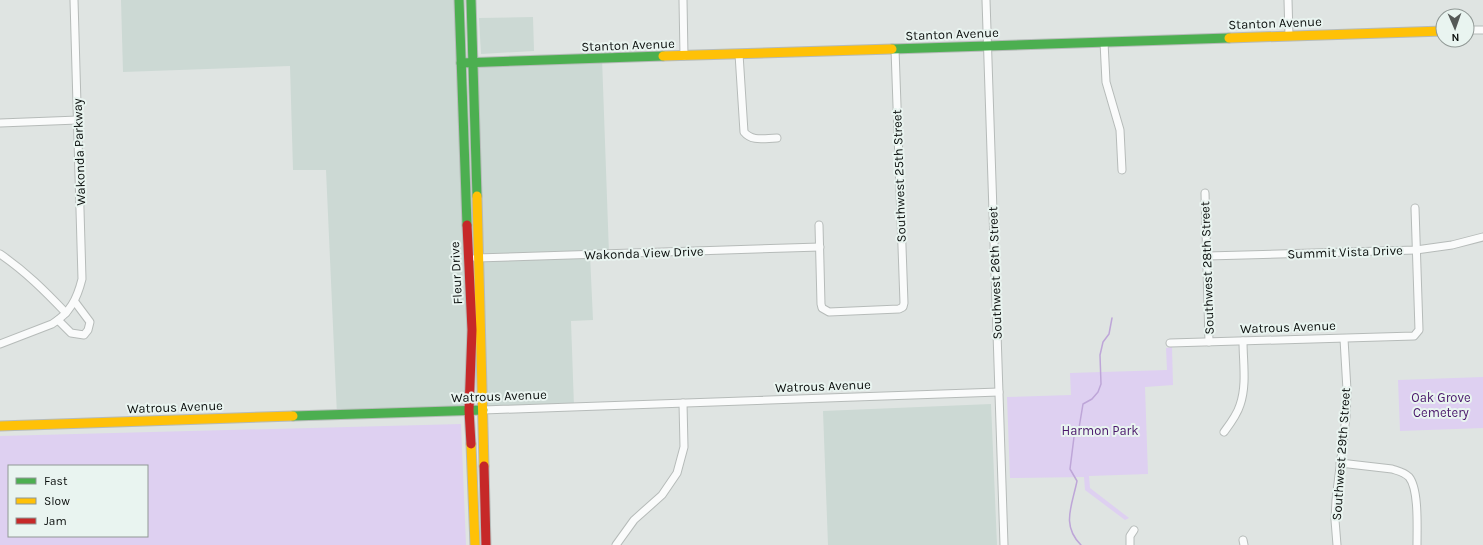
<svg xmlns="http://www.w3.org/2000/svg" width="1483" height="545" viewBox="0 0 1483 545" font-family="Karla,sans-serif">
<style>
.built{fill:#ccd9d4}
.green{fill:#ded0f1;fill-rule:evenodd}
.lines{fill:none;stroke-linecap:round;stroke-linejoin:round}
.stream{stroke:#bea6d8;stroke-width:1.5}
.street-casing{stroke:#b6bbb9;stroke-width:9}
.fast-casing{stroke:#b6bbb9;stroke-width:11}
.slow-casing{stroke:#b6bbb9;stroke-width:11}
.jam-casing{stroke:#b6bbb9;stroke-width:11}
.street{stroke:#fafbfb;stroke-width:7}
.fast{stroke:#4caf50;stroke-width:9}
.slow{stroke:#ffc107;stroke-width:9}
.jam{stroke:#c62828;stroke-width:9}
.labels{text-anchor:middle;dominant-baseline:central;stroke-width:4;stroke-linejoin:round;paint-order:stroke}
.street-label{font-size:13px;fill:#0a0e0c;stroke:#e9f4f0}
.park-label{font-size:13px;fill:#49176b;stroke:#e9f4f0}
</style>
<rect width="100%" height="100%" fill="#dfe4e2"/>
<!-- built -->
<g class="built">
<path d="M 121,0 L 459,0 L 469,410 L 337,415 L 326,170 L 293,170 L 290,66 L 123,72 Z"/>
<path d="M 533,17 L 534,51 L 481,54 L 479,18 Z"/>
<path d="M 602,58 L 609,254 L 590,255 L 593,320 L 571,321 L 574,407 L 483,410 L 473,63 Z"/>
<path d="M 991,404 L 997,545 L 828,545 L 823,411 Z"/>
</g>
<!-- green -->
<g class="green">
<path d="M 1172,347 L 1173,385 L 1145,387 L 1148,474 L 1089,476 L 1090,488 L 1129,518 L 1125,520 L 1085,490 L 1084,477 L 1010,478 L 1007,397 L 1071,395 L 1070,373 L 1167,370 L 1166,348 Z"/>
<path d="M 1483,377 L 1483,428 L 1400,431 L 1398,380 Z"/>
<path d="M 461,424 L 466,545 L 0,545 L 0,436 ZM 9,466 L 147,466 L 147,536 L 9,536 Z"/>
</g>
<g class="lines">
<!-- stream -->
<path class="stream" d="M 1081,545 C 1061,525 1072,506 1077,481 L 1070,469 L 1074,437 L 1079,428 L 1083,404 L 1092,399 L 1098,392 L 1101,384 L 1100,355 L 1103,342 L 1109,334 L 1112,318"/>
<defs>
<g id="street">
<path d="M 683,0 L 684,56"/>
<path d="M 986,0 L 1004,545"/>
<path d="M 1288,0 L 1289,36"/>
<path d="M 1467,30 L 1483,30"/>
<path d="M 1104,42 L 1106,82 L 1120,130 L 1122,170"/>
<path d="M 739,54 L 744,132 C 752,142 765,138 777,138"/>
<path d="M 0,123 L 78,120"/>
<path d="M 1205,193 L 1209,342"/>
<path d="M 819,225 L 821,304 L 822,308 L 829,312 L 899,309 L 903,307 L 904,303 L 895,49"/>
<path d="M 0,254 C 25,271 45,291 66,313"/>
<path d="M 1207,256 L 1416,250 L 1452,245 L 1483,237"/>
<path d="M 476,258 L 820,247"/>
<path d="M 58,320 L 71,333 L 84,335 L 88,330 L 90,322 L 75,302"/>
<path d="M 1170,343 L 1414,336 L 1419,330 L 1415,208"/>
<path d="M 0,344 L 52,324 C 70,313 77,299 82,279 L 74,0"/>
<path d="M 483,410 L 999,392"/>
<path d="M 1224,432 C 1230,424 1237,415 1240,405 C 1247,385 1243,362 1243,341"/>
<path d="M 1340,463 L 1392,469 C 1398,471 1404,472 1409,477 C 1419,489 1417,528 1417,545"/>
<path d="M 1243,540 L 1244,545"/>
<path d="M 616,545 L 634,520 L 662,495 L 677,473 L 684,447 L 683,403"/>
<path d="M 1130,545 L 1130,536 L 1134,530"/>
<path d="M 1337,545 L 1335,520 L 1336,500 L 1346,417 L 1347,390 L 1344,339"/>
</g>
<g id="fast">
<path d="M 459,0 L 467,225"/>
<path d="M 471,0 L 477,196"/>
<path d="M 892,49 L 1229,38"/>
<path d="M 461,63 L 663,56"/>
<path d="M 293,416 L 483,410"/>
</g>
<g id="slow">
<path d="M 1229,38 L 1443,31"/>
<path d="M 663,56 L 892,49"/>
<path d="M 477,196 L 484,466"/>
<path d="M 0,426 L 293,416"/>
<path d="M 471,444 L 475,545"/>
</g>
<g id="jam">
<path d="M 467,225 L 472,330 L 469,410 L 471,444"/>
<path d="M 484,466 L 486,545"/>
</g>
</defs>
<!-- street casing -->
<use href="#street" class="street-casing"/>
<!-- fast casing -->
<use href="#fast" class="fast-casing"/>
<!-- slow casing -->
<use href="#slow" class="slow-casing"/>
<!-- jam casing -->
<use href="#jam" class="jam-casing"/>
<!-- street -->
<use href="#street" class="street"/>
<!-- fast -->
<use href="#fast" class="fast"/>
<!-- slow -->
<use href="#slow" class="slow"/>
<!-- jam -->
<use href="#jam" class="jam"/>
</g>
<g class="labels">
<!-- street labels -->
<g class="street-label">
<text transform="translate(1275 23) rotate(-2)">Stanton Avenue</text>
<text transform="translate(952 34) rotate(-2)">Stanton Avenue</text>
<text transform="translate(628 45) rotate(-2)">Stanton Avenue</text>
<text transform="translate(79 152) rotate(-92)">Wakonda Parkway</text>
<text transform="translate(899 176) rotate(-92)">Southwest 25th Street</text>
<text transform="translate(1345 252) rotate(-2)">Summit Vista Drive</text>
<text transform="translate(644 253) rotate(-2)">Wakonda View Drive</text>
<text transform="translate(1207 268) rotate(-92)">Southwest 28th Street</text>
<text transform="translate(456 273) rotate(-93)">Fleur Drive</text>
<text transform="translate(995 273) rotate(-92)">Southwest 26th Street</text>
<text transform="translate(1288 327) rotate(-2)">Watrous Avenue</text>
<text transform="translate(823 386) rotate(-2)">Watrous Avenue</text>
<text transform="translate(499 396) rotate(-2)">Watrous Avenue</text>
<text transform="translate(175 407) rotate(-2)">Watrous Avenue</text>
<text transform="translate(1341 454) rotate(-86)">Southwest 29th Street</text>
</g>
<!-- park labels -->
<g class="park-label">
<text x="1441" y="397">Oak Grove<tspan x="1441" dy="15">Cemetery</tspan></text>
<text x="1100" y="430">Harmon Park</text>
</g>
</g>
<!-- legend -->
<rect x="8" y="465" width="140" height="72" fill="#e9f4f0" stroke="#909895"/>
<rect x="16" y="478" width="20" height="6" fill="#4caf50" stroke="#909895"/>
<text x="44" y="485" font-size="12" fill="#0a0e0c">Fast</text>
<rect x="16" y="498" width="20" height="6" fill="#ffc107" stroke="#909895"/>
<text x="44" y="505" font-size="12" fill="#0a0e0c">Slow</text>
<rect x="16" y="518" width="20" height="6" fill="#c62828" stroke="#909895"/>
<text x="44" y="525" font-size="12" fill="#0a0e0c">Jam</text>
<!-- north arrow -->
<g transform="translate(1455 28) rotate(178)"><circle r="19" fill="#e9f4f0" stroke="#909895"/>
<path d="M0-3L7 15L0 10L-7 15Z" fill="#555957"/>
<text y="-6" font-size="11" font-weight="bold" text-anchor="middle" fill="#0a0e0c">N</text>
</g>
</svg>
